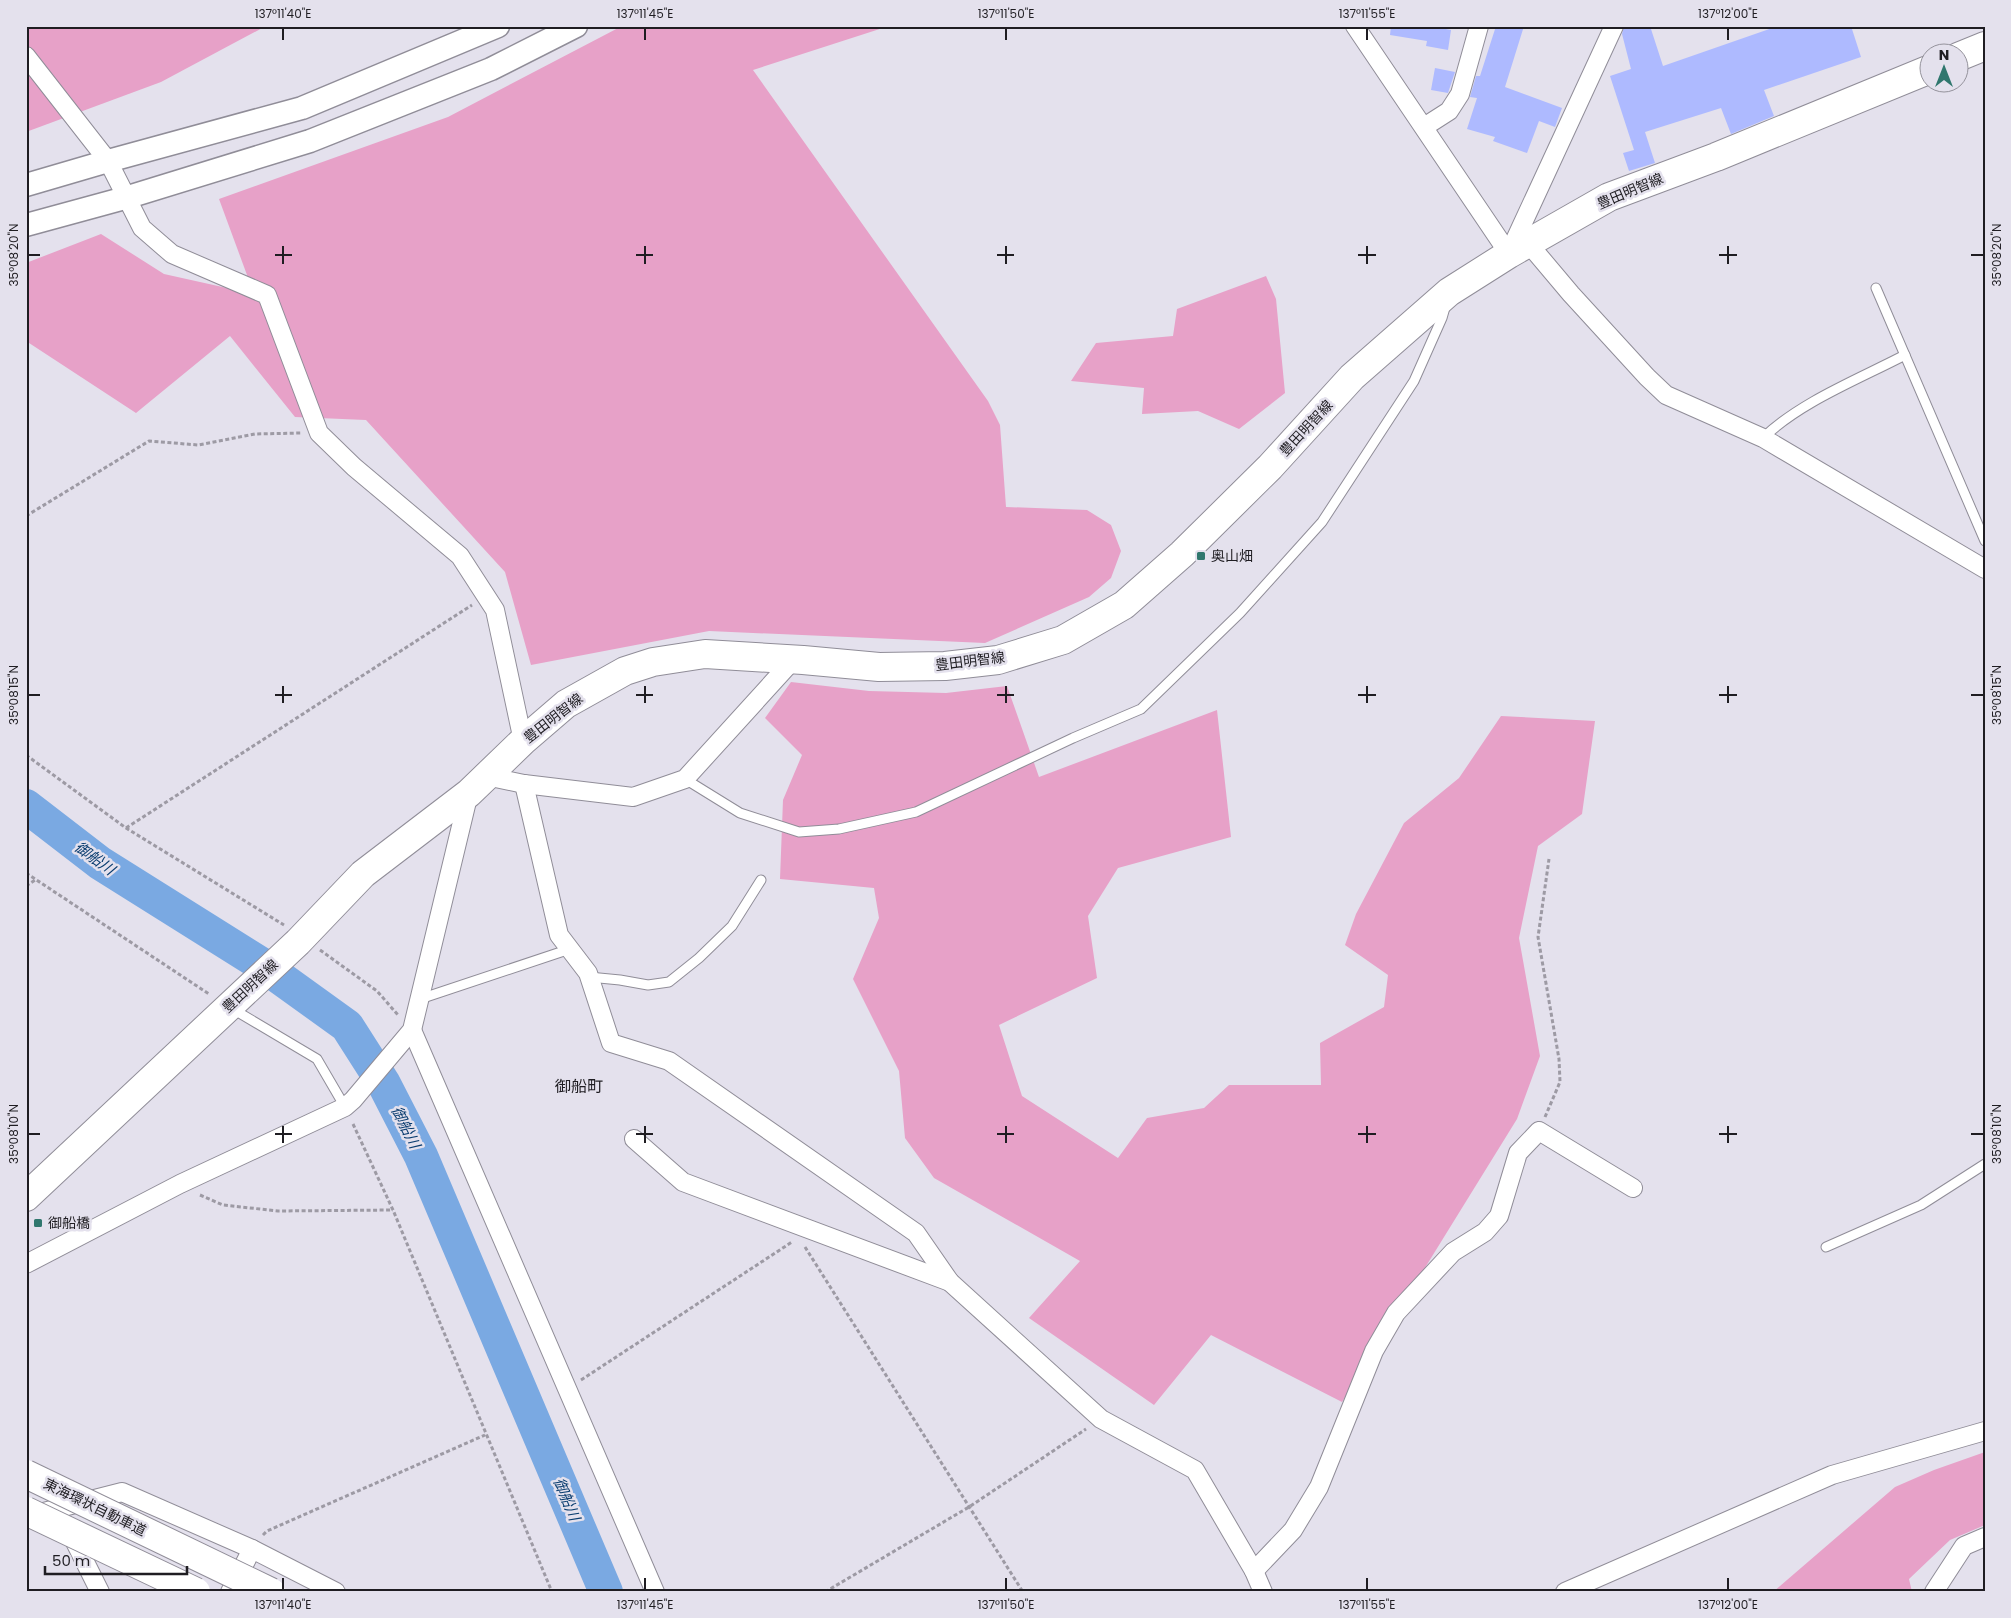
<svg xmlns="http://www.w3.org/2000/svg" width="2011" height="1618" viewBox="0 0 2011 1618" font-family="Poppins,'Noto Sans JP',sans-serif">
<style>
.green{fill:#e7a1c8}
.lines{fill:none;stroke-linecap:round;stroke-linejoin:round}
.river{stroke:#7aa9e2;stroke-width:34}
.building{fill:#aebaff}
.service-casing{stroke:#908d98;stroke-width:11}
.minor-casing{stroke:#908d98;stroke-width:20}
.tertiary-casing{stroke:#908d98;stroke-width:25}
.primary-casing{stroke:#908d98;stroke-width:30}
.path{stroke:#9d9aa4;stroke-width:3;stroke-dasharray:4 2.5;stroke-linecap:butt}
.service{stroke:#fff;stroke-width:9}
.minor{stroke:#fff;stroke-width:18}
.tertiary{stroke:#fff;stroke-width:22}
.primary{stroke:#fff;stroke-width:28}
.motorway-bridge-casing{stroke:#908d98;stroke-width:30;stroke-linecap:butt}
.motorway-bridge{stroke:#fff;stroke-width:28}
.ticks{fill:none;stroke:#1f1d22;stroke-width:2}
.poi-dot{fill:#30776e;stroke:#e4e1ed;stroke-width:2}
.labels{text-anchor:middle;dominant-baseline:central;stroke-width:5;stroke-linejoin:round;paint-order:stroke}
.street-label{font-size:14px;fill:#1f1d22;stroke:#e4e1ed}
.poi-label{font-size:14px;fill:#1f1d22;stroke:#e4e1ed;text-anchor:start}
.water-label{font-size:15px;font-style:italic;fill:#0a3d70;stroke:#e4e1ed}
.quarter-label{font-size:16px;fill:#1f1d22;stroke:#e4e1ed}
.neatline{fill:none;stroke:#1f1d22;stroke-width:2}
.ticks-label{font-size:12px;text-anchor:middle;fill:#1f1d22}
</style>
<rect width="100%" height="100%" fill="#e4e1ed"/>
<!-- green -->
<g class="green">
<path d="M 26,26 L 266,26 L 161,82 L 26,132 Z"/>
<path d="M 622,26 L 889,26 L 753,70 L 988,401 L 1000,425 L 1006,507 L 1087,510 L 1111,525 L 1121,551 L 1111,578 L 1089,597 L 985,643 L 709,631 L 531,665 L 505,572 L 366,420 L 295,417 L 230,336 L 136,413 L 26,341 L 26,263 L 101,234 L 164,274 L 254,294 L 219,199 L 448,117 Z"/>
<path d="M 1266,276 L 1276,299 L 1285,393 L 1239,429 L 1198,411 L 1142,414 L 1144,388 L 1071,381 L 1096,343 L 1173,336 L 1177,309 Z"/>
<path d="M 791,682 L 869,691 L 946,693 L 1007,686 L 1039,777 L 1217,710 L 1231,837 L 1118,868 L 1088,916 L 1097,978 L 999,1025 L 1022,1096 L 1118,1158 L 1147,1118 L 1204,1108 L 1229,1085 L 1321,1085 L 1320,1043 L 1384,1007 L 1388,975 L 1345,945 L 1356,914 L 1404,823 L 1459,778 L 1501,716 L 1595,721 L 1582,814 L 1538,846 L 1519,938 L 1540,1056 L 1517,1119 L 1342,1402 L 1211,1335 L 1154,1405 L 1029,1318 L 1080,1261 L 934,1178 L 905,1138 L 899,1071 L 853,979 L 879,918 L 874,888 L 780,879 L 783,800 L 802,755 L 765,718 Z"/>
<path d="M 1985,1452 L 1985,1525 L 1950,1540 L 1909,1579 L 1912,1592 L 1773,1592 L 1895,1487 L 1934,1470 Z"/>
</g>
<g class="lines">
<!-- river -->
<path class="river" d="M 26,806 L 100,863 L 261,964 L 347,1026 L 384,1084 L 421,1156 L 606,1592"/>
</g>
<!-- building -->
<g class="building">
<path d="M 1391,26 L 1430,26 L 1451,30 L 1448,50 L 1426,46 L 1427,41 L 1390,35 Z"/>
<path d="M 1496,26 L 1524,26 L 1505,87 L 1562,108 L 1555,127 L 1539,121 L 1527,153 L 1493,141 L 1495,137 L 1467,129 L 1477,98 L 1470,97 L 1476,76 L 1480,76 Z"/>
<path d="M 1624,26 L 1650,26 L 1663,66 L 1778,26 L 1851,26 L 1861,57 L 1764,90 L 1774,116 L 1731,134 L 1721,108 L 1645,132 L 1655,163 L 1629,171 L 1623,153 L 1634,150 L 1610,76 L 1631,69 L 1622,34 Z"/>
<path d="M 1435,68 L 1455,72 L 1448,93 L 1431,90 Z"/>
</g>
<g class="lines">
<defs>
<g id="service">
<path d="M 1876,288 L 1985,541"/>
<path d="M 1763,438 C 1800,402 1859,379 1905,355"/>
<path d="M 685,779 L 740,813 L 799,832 L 839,829 L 916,812 L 1073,738 L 1141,709 L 1240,613 L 1322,522 L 1414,381 L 1442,318 L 1446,304"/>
<path d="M 589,977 L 620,980 L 648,985 L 669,982 L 699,958 L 732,926 L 761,880"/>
<path d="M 420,999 L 570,949"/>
<path d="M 231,1008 L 317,1059 L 345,1107"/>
<path d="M 1826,1247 L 1921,1205 L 1985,1164"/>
</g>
<g id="minor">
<path d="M 1355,26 L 1509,254"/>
<path d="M 26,56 L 108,161 L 142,228 L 172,254 L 267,295 L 319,433 L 354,467 L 460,556 L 495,610 L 523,741"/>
<path d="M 1424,127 L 1449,111 L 1460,94 L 1479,26"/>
<path d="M 1528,243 L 1571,294 L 1647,377 L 1666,395 L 1763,438 L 1985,569"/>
<path d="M 1509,253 L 1614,26"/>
<path d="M 486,776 L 524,784 L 633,797 L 685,779 L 794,659"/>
<path d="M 524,784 L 559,935 L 588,973 L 611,1043 L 669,1061 L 916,1233 L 950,1282 L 1101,1419 L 1195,1470 L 1254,1571 L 1263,1592"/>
<path d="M 412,1030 L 655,1592"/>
<path d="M 634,1139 L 683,1182 L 950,1282"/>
<path d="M 26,1264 L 180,1184 L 345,1107 L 353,1100 L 412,1030 L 469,793"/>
<path d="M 32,1515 L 122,1492 L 252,1549 L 336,1592"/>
<path d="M 70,1532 L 100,1592"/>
<path d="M 1254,1571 L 1293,1530 L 1319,1487 L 1374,1351 L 1396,1313 L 1453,1252 L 1485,1232 L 1499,1216 L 1518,1153 L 1539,1131 L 1633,1188"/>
<path d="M 230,1592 L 252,1549"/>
<path d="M 1565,1592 L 1832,1475 L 1985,1431"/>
<path d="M 1934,1592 L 1964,1546 L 1985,1537"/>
</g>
<g id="tertiary">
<path d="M 26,185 L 108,161 L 302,108 L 498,26"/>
<path d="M 26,225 L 125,198 L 310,141 L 491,69 L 576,26"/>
</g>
<g id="primary">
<path d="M 1958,57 L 1985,46"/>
<path d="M 26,1197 L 298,942 L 363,874 L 469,793 L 523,741 L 566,704 L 625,671 L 653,662 L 705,654 L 803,660 L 879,667 L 945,666 L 998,660 L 1063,640 L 1124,605 L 1182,554 L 1270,467 L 1352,377 L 1449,292 L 1509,254 L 1609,197 L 1716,157 L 1928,70"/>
</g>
</defs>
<!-- service casing -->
<use href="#service" class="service-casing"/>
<!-- minor casing -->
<use href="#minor" class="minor-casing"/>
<!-- tertiary casing -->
<use href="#tertiary" class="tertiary-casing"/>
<!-- primary casing -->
<use href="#primary" class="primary-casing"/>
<!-- path -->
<g class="path">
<path d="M 26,516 L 149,441 L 198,445 L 255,434 L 301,433"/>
<path d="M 26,755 L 126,828 L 284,925"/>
<path d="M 126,828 L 472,605"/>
<path d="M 26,873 L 209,994"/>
<path d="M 26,886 L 35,880"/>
<path d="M 320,950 L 377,991 L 398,1015"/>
<path d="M 1545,1117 L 1560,1082 L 1559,1059 L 1538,937 L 1549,859"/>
<path d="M 353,1124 L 393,1210 L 552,1592"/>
<path d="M 200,1195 L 223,1205 L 278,1211 L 393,1210"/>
<path d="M 805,1247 L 1023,1592"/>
<path d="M 581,1380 L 792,1242"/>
<path d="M 263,1535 L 267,1531 L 485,1435"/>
<path d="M 825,1592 L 969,1507 L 1086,1429"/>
</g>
<!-- service -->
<use href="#service" class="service"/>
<!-- minor -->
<use href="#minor" class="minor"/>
<!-- tertiary -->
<use href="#tertiary" class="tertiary"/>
<!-- primary -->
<use href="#primary" class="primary"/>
<defs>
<g id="motorway-bridge">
<path d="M 26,1474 L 271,1592"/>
<path d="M 26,1511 L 196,1592"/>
</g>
</defs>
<!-- motorway-bridge casing -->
<use href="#motorway-bridge" class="motorway-bridge-casing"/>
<!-- motorway-bridge -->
<use href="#motorway-bridge" class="motorway-bridge"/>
</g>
<!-- ticks -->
<path class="ticks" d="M 283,28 L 283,40M 645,28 L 645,40M 1006,28 L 1006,40M 1367,28 L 1367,40M 1728,28 L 1728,40M 283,246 L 283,264M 645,246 L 645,264M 1006,246 L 1006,264M 1367,246 L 1367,264M 1728,246 L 1728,264M 28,255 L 40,255M 275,255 L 292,255M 636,255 L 653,255M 997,255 L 1014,255M 1358,255 L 1376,255M 1719,255 L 1737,255M 1971,255 L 1984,255M 283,686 L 283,703M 645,686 L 645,703M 1006,686 L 1006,703M 1367,686 L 1367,703M 1728,686 L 1728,703M 28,695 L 40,695M 275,695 L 292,695M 636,695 L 653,695M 997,695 L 1014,695M 1358,695 L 1376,695M 1719,695 L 1737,695M 1971,695 L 1984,695M 283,1126 L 283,1143M 645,1126 L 645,1143M 1006,1126 L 1006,1143M 1367,1126 L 1367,1143M 1728,1126 L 1728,1143M 28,1134 L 40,1134M 275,1134 L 292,1134M 636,1134 L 653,1134M 997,1134 L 1014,1134M 1358,1134 L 1376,1134M 1719,1134 L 1737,1134M 1971,1134 L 1984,1134M 283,1578 L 283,1590M 645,1578 L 645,1590M 1006,1578 L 1006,1590M 1367,1578 L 1367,1590M 1728,1578 L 1728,1590"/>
<!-- markers -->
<g class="poi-dot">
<rect x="1196" y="551" width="10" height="10" rx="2.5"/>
<rect x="33" y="1218" width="10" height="10" rx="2.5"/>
</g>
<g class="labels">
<!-- street labels -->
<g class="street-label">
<text transform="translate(1630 191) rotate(-23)">豊田明智線</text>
<text transform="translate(1306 428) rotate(-47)">豊田明智線</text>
<text transform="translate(970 661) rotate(-7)">豊田明智線</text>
<text transform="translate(553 718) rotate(-38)">豊田明智線</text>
<text transform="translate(250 986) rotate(-43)">豊田明智線</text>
<text transform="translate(95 1507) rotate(26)">東海環状自動車道</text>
</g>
<!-- poi labels -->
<g class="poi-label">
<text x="1211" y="556">奥山畑</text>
<text x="48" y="1223">御船橋</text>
</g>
<!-- water labels -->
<g class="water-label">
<text transform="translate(95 858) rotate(36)">御船川</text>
<text transform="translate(406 1127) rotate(63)">御船川</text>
<text transform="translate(567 1499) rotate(67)">御船川</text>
</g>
<!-- quarter labels -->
<g class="quarter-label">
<text x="579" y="1086">御船町</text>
</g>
</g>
<!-- border -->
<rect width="2011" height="1618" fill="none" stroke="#e4e1ed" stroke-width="55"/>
<!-- north arrow -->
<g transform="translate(1944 68)"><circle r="24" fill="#e4e1ed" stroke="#95939c"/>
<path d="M0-4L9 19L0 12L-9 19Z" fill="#30776e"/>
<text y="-8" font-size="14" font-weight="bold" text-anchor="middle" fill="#1f1d22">N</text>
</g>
<!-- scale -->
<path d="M45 1566v8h142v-8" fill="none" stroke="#1f1d22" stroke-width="2.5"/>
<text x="52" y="1566" font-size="15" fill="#1f1d22" stroke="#e4e1ed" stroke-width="4" paint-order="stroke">50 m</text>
<rect x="28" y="28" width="1956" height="1562" class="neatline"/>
<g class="ticks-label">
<text x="283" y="18">137°11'40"E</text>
<text x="645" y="18">137°11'45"E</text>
<text x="1006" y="18">137°11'50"E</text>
<text x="1367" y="18">137°11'55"E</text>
<text x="1728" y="18">137°12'00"E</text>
<text transform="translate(14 255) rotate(-90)" y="4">35°08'20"N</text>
<text transform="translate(1997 255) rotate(-90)" y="4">35°08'20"N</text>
<text transform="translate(14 695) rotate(-90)" y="4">35°08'15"N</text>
<text transform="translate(1997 695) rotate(-90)" y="4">35°08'15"N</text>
<text transform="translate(14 1134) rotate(-90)" y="4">35°08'10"N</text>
<text transform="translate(1997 1134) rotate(-90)" y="4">35°08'10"N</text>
<text x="283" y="1609">137°11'40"E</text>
<text x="645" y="1609">137°11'45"E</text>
<text x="1006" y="1609">137°11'50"E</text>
<text x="1367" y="1609">137°11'55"E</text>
<text x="1728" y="1609">137°12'00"E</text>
</g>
</svg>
